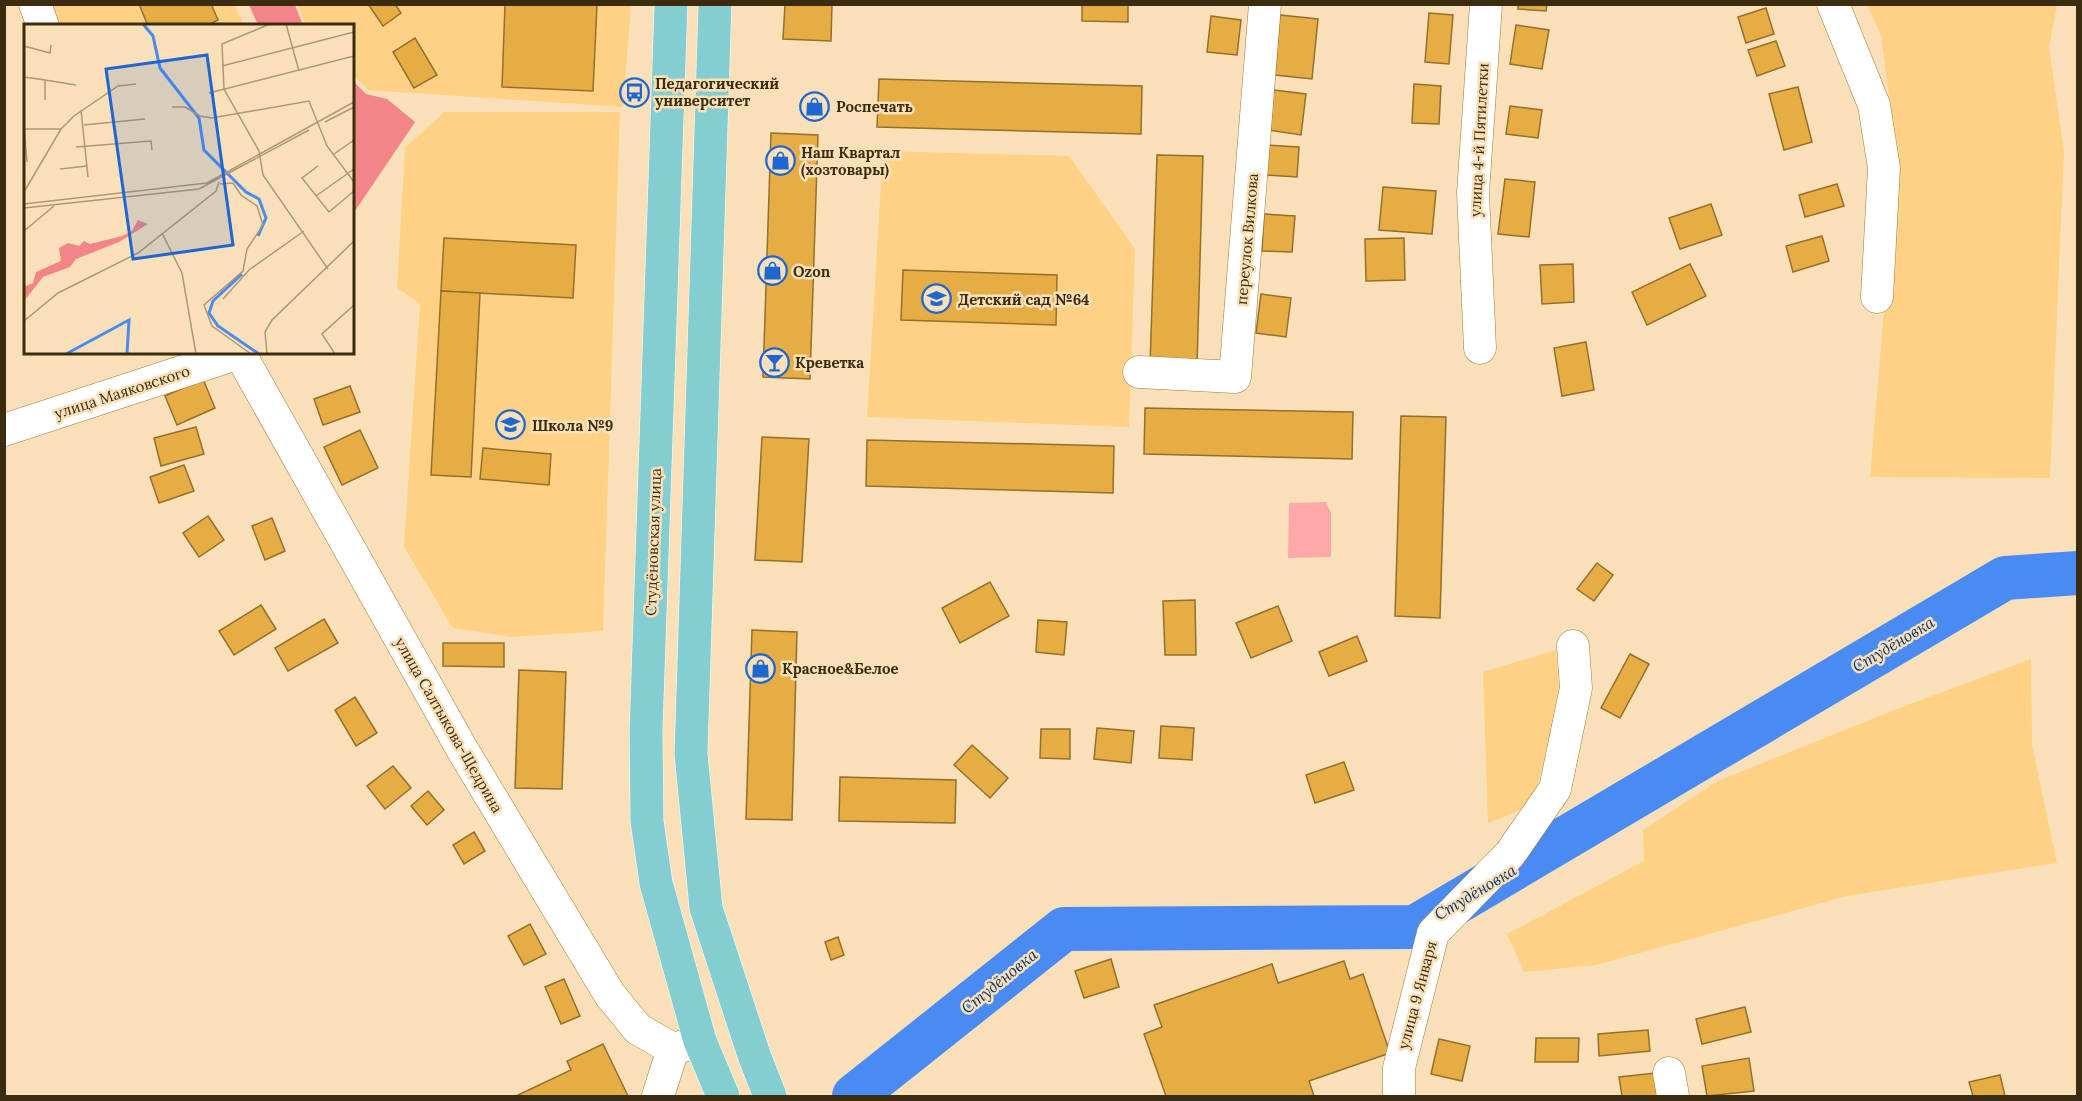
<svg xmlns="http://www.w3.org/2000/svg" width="2082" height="1101" viewBox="0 0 2082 1101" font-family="Lora,serif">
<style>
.built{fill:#ffd185}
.green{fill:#fda8a9}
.forest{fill:#f38487}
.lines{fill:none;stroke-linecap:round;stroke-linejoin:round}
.river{stroke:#498bf3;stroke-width:44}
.building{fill:#e6ad45;stroke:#956f2b;stroke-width:1.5}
.minor-casing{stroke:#a07a37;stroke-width:33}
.major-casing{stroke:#fff;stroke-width:34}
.minor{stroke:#fff;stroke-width:32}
.major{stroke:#84ced1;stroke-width:33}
.labels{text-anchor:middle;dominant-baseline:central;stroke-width:5;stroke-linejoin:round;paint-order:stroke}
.poi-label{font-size:15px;font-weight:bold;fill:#3c2c0f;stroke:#f9e0b8;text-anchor:start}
.street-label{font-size:15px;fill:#3c2c0f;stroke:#f9e0b8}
.water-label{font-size:16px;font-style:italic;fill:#093575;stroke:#f9e0b8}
.inset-river{fill:none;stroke:#498bf3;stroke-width:3}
.inset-road{fill:none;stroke:#ad9874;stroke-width:1.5}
.view{fill:#1e66d2;fill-opacity:0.15;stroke:#1e66d2;stroke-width:3}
.inset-edge{fill:none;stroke:#3c2c0f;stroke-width:3}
</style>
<rect width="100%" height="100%" fill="#f9e0b8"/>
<!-- built -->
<g class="built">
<path d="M 46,5 L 235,5 L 243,25 L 55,25 Z"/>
<path d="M 298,5 L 631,5 L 623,107 L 368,90 L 353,75 L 352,26 L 306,25 Z"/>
<path d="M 1867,5 L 2057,5 L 2049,47 L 2064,152 L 2050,478 L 1870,477 L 1897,158 L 1881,35 Z"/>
<path d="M 444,112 L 620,112 L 603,631 L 512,637 L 453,628 L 404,547 L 420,303 L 397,288 L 405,148 Z"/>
<path d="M 883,151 L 1069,156 L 1135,249 L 1129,427 L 867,417 Z"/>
<path d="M 1556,650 L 1560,707 L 1531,806 L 1488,823 L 1483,672 Z"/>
<path d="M 2031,659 L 2032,745 L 2057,863 L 1847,896 L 1596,965 L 1524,972 L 1507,934 L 1644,861 L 1643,830 L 1718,781 L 1897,709 Z"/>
</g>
<!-- green -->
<path class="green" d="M 1326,502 L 1331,513 L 1331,557 L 1288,558 L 1289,503 Z"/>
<!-- forest -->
<g class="forest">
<path d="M 249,5 L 295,5 L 303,25 L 258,25 Z"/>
<path d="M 353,81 L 366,94 L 387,99 L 415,122 L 353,214 Z"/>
</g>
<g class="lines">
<!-- river -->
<path class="river" d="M 854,1096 L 1064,929 L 1415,927 L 2005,578 L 2078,573"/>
</g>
<!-- building -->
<g class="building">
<path d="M 139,4 L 211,4 L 218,20 L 207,26 L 148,26 Z"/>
<path d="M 368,4 L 395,4 L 401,13 L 383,26 Z"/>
<path d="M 505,4 L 597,4 L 593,91 L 502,87 Z"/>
<path d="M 785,4 L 832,4 L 831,41 L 783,39 Z"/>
<path d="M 1082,4 L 1128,4 L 1128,22 L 1082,21 Z"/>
<path d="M 1518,4 L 1547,4 L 1546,11 L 1518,9 Z"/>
<path d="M 1766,8 L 1774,34 L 1746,43 L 1738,17 Z"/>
<path d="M 1429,13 L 1453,15 L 1449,64 L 1425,62 Z"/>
<path d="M 1280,15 L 1318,19 L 1312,79 L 1275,75 Z"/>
<path d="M 1211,16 L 1241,20 L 1237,55 L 1207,52 Z"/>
<path d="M 1516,25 L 1549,30 L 1542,69 L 1510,64 Z"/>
<path d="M 415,38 L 437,75 L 414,88 L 393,52 Z"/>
<path d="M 1776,41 L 1785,66 L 1757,76 L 1748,50 Z"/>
<path d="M 879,79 L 1142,86 L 1141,134 L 877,127 Z"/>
<path d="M 1414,84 L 1441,86 L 1439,124 L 1412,123 Z"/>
<path d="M 1798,87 L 1812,142 L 1784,150 L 1769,94 Z"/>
<path d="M 1274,90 L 1306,94 L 1301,135 L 1268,130 Z"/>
<path d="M 1510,106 L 1542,110 L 1538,138 L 1506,134 Z"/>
<path d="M 771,133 L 818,135 L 810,379 L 763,377 Z"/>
<path d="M 1268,145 L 1299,147 L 1297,177 L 1266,175 Z"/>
<path d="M 1157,155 L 1203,156 L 1197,366 L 1150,365 Z"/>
<path d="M 1505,179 L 1535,182 L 1529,237 L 1498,234 Z"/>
<path d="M 1837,184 L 1844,206 L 1805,217 L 1799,195 Z"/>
<path d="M 1383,187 L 1436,191 L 1432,234 L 1379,230 Z"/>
<path d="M 1711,204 L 1722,235 L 1680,249 L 1669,218 Z"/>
<path d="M 1264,214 L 1295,216 L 1292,252 L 1262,251 Z"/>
<path d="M 1822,236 L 1829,261 L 1793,272 L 1786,246 Z"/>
<path d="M 444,238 L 576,245 L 573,298 L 441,291 Z"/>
<path d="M 1404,238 L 1405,280 L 1366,281 L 1365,239 Z"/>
<path d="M 1573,264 L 1574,302 L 1542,304 L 1540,265 Z"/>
<path d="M 1690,264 L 1706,296 L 1647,325 L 1632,292 Z"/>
<path d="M 903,270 L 1057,275 L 1056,325 L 901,320 Z"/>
<path d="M 441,291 L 480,293 L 471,477 L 431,475 Z"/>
<path d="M 1261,294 L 1291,298 L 1286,337 L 1256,333 Z"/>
<path d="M 1586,342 L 1594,390 L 1562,396 L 1554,348 Z"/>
<path d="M 203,379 L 215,408 L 177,425 L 165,396 Z"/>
<path d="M 350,386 L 360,412 L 323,425 L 314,399 Z"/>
<path d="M 1145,408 L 1353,412 L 1352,459 L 1144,454 Z"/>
<path d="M 1401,416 L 1446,417 L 1440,618 L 1395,616 Z"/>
<path d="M 196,427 L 204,454 L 161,466 L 154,438 Z"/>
<path d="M 360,430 L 378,468 L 342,485 L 324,447 Z"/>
<path d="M 762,437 L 809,439 L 802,562 L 755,560 Z"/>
<path d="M 867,440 L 1114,446 L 1113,493 L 866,486 Z"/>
<path d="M 483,448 L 551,454 L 549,485 L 480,479 Z"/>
<path d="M 184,465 L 194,491 L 159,503 L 150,477 Z"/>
<path d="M 208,516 L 224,540 L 199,557 L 183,533 Z"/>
<path d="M 272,518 L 285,551 L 265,560 L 252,526 Z"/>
<path d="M 1597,563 L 1613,575 L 1594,601 L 1577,589 Z"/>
<path d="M 990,582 L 1009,616 L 960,643 L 942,608 Z"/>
<path d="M 1195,600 L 1196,655 L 1165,655 L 1163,601 Z"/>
<path d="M 261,605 L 276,629 L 234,655 L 219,631 Z"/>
<path d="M 1278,606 L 1292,641 L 1251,658 L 1236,623 Z"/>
<path d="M 324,619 L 338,643 L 288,671 L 275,648 Z"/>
<path d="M 1038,620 L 1067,622 L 1064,655 L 1036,652 Z"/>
<path d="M 752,630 L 797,632 L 792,820 L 746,819 Z"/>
<path d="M 1357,636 L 1367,661 L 1329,676 L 1319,652 Z"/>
<path d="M 443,643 L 504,643 L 504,667 L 443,666 Z"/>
<path d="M 1630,654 L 1649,664 L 1620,718 L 1601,708 Z"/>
<path d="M 519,670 L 566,672 L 562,789 L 515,788 Z"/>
<path d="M 355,697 L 377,733 L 356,746 L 335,710 Z"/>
<path d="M 1161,726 L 1194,728 L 1192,760 L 1159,758 Z"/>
<path d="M 1097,728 L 1134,731 L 1131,763 L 1094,759 Z"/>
<path d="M 1041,729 L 1070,729 L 1070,759 L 1040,758 Z"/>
<path d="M 972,745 L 1008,778 L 990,798 L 954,765 Z"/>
<path d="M 1344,762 L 1354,790 L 1315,803 L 1306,775 Z"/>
<path d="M 393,766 L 411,788 L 385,809 L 367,786 Z"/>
<path d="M 840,777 L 956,780 L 955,823 L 839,821 Z"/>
<path d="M 428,791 L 444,810 L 427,825 L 411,806 Z"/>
<path d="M 474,832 L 485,851 L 464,864 L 453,845 Z"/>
<path d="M 530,924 L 546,954 L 524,965 L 508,936 Z"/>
<path d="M 838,937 L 844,955 L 831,960 L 825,942 Z"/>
<path d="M 1111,959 L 1119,987 L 1084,998 L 1075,971 Z"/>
<path d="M 1344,961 L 1350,979 L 1363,974 L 1390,1053 L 1309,1081 L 1314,1096 L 1166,1096 L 1144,1034 L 1162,1027 L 1154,1005 L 1272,964 L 1278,983 Z"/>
<path d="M 564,979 L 580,1016 L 561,1024 L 545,987 Z"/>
<path d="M 1745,1007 L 1751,1032 L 1702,1044 L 1696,1019 Z"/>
<path d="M 1648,1030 L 1650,1051 L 1599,1056 L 1598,1034 Z"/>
<path d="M 1536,1038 L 1579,1038 L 1578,1062 L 1535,1062 Z"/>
<path d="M 1439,1039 L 1470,1046 L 1462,1081 L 1431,1074 Z"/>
<path d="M 603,1044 L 628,1096 L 516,1096 L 571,1070 L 567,1061 Z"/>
<path d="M 1749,1058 L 1754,1091 L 1707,1096 L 1702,1066 Z"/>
<path d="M 1656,1073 L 1658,1096 L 1622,1096 L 1619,1077 Z"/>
<path d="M 2000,1075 L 2005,1096 L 1973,1096 L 1969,1082 Z"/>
</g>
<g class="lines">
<defs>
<g id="minor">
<path d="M 35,4 L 43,26"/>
<path d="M 1833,4 L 1874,105 L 1884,168 L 1877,297"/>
<path d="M 1480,348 L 1473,193 L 1486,4"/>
<path d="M 239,352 L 462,749 L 610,995 L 638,1029 L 673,1049 L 700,1041"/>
<path d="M 1139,372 L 1235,377 L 1265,4"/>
<path d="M 4,430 L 239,353"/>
<path d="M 1669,1073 L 1673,1096"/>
<path d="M 658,1096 L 673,1049"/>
<path d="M 1399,1096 L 1399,1068 L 1433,933 L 1510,854 L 1555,789 L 1576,688 L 1573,646"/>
</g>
<g id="major">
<path d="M 671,4 L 646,731 L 647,821 L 656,883 L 700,1041 L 723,1096"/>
<path d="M 715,4 L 691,754 L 706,908 L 754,1055 L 770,1096"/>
</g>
</defs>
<!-- minor casing -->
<use href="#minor" class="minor-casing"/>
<!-- major casing -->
<use href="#major" class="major-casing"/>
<!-- minor -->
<use href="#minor" class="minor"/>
<!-- major -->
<use href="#major" class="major"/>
</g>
<!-- icons -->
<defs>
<symbol id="bus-ring" viewBox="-11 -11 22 22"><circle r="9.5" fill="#f9e0b8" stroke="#1e66d2" stroke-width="1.5"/><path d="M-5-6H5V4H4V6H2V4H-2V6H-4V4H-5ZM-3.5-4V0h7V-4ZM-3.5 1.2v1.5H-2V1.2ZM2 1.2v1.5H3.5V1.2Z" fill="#1e66d2"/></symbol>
<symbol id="shop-ring" viewBox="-11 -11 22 22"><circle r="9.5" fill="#f9e0b8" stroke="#1e66d2" stroke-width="1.5"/><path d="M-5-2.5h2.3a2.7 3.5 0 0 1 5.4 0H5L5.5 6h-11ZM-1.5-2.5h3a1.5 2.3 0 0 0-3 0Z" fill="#1e66d2"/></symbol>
<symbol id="school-ring" viewBox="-11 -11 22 22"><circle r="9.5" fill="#f9e0b8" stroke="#1e66d2" stroke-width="1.5"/><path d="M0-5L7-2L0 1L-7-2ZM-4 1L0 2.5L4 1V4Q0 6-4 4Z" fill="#1e66d2"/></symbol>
<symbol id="bar-ring" viewBox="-11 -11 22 22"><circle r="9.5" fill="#f9e0b8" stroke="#1e66d2" stroke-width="1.5"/><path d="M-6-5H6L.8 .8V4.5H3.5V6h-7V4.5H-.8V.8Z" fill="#1e66d2"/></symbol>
</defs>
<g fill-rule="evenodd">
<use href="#bus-ring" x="618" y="76" width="33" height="33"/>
<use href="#shop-ring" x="798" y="90" width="33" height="33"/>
<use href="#shop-ring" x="764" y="144" width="33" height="33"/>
<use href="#shop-ring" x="756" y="254" width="33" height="33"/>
<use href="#school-ring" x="920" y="282" width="33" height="33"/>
<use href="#bar-ring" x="758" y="346" width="33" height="33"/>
<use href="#school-ring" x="494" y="408" width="33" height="33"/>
<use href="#shop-ring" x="744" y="652" width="33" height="33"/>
</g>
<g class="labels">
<!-- poi labels -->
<g class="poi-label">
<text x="655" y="83">Педагогический<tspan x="655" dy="17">университет</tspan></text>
<text x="836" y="106">Роспечать</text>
<text x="801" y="152">Наш Квартал<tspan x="801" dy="17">(хозтовары)</tspan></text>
<text x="793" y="271">Ozon</text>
<text x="958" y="299">Детский сад №64</text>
<text x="795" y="362">Креветка</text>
<text x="532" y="425">Школа №9</text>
<text x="782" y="668">Красное&amp;Белое</text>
</g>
<!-- street labels -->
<g class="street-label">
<text transform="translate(1479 140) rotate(-87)">улица 4-й Пятилетки</text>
<text transform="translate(1247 239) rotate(-85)">переулок Вилкова</text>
<text transform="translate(122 392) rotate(-18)">улица Маяковского</text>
<text transform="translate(653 542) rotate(-88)">Студёновская улица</text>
<text transform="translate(449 725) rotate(60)">улица Салтыкова-Щедрина</text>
<text transform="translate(1417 995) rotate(-75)">улица 9 Января</text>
</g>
<!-- water labels -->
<g class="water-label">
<text transform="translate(1893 644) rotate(-31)">Студёновка</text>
<text transform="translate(1475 892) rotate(-31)">Студёновка</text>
<text transform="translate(999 981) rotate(-39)">Студёновка</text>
</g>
</g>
<!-- overview -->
<g transform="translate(24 24)">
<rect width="330" height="330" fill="#f9e0b8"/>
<path d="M 114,196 L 124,200 L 95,218 L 52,235 L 46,243 L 19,253 L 0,277 L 0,263 L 9,259 L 12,248 L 37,237 L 35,224 L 44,219 L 55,222 L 60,217 L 66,220 L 98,212 L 108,207 Z" fill="#f38487"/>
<path class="inset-river" d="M 119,0 L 129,12 L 136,44 L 175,94 L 180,126 L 222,168 L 235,175 L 242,194 L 234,212M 218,250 L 189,277 L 185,289 L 194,302 L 235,330M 42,330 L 105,296 L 103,330"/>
<path class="inset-road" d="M 246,0 L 198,20 L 200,65 L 235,127 L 239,151 L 304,245M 262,0 L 275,47M 0,22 L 26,29 L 27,21M 198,42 L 330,8M 0,53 L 21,56 L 21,76M 21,56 L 52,61M 185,69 L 330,32M 148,83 L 161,83 L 176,92 L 188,94 L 285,77 L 303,122 L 330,158M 57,86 L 64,153M 301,98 L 330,83M 60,101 L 121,95M 0,102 L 3,138M 0,105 L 37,105M 52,123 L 127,117 L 128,126M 310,130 L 330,116M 294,142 L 278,154 L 305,188 L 330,167M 36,145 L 63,142M 196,160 L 209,159 L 217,171 L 233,182 L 239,201 L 223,225 L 219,247 L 180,281 L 188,302 L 227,330M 0,168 L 37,105 L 50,92 L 94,62 L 112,60M 292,172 L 330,145M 0,180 L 183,159 L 330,78M 0,184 L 175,165 L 285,106M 0,207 L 30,182M 138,209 L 158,249 L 172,330M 199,275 L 225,246 L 280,207M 0,297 L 34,269 L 114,229 L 192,167 L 195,158M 243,330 L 241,308 L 248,296 L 330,217M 311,330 L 298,310 L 330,281"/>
<path class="view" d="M 183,31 L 209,221 L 109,235 L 82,45 Z"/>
<rect width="330" height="330" class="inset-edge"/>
</g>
<!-- border -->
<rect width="2082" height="1101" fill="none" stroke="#3c2c0f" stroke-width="12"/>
</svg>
